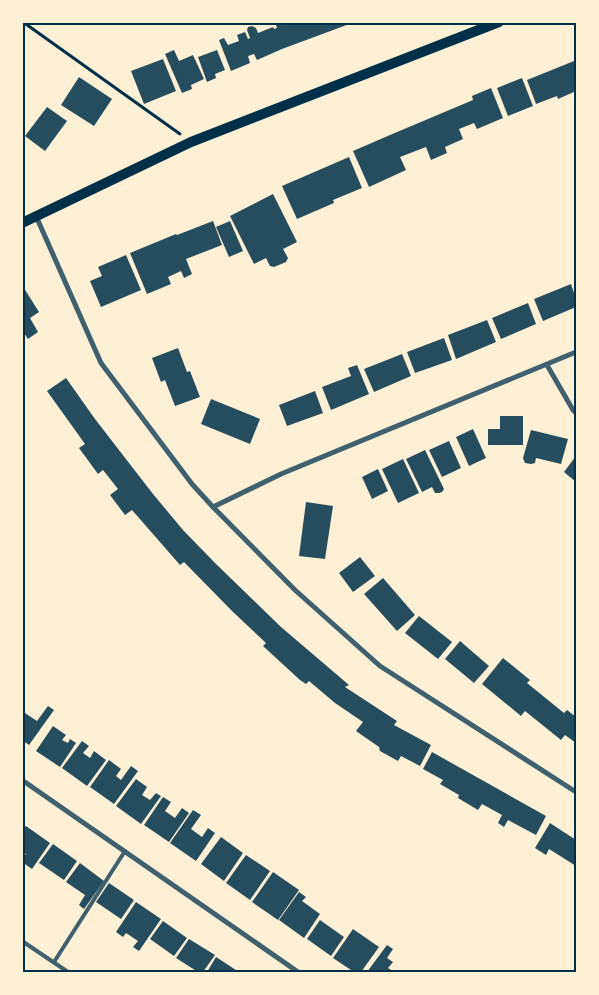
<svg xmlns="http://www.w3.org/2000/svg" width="599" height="995" viewBox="0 0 599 995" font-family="Poppins,sans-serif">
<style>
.building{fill:#264d5e}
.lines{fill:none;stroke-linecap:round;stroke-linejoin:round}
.path{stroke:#003049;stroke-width:3}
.service{stroke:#3f606c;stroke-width:4}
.minor{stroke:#3f606c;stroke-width:5}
.secondary{stroke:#003049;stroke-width:10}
.neatline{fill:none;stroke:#003049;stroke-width:2}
</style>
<rect width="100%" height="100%" fill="#fdf0d5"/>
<!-- building -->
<g class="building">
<path d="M 275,22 L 352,22 L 352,23 L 282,49 L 257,60 L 254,54 L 248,56 L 250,63 L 231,71 L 219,40 L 224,38 L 228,45 L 239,41 L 237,35 L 245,32 L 248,39 L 250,38 L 247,30 L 248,27 L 252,26 L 256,28 L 258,33 L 273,27 L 274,29 L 277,28 Z"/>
<path d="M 174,50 L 179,61 L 193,55 L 204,79 L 191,85 L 192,89 L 182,93 L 165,54 Z"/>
<path d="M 217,50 L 225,70 L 215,74 L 216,78 L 207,82 L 198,57 Z"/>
<path d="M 163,59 L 176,91 L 144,104 L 131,71 Z"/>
<path d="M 574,61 L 576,68 L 576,91 L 558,99 L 557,96 L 536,104 L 527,80 Z"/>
<path d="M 79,77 L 112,99 L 94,126 L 61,105 Z"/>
<path d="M 522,78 L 533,106 L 508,116 L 497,88 Z"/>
<path d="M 491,88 L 503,118 L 477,129 L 474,123 L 459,129 L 463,139 L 445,147 L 447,153 L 431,160 L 426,147 L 400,157 L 406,170 L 369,187 L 353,151 L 390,135 L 473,100 L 472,96 Z"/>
<path d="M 47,107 L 67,121 L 45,151 L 25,136 Z"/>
<path d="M 349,157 L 362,188 L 333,200 L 334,203 L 297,219 L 282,186 Z"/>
<path d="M 273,194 L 297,242 L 283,249 L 288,258 L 286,262 L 274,267 L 270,266 L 266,258 L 254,264 L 230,216 Z"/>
<path d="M 213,221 L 222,245 L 186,259 L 192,274 L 184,278 L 181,271 L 168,277 L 171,284 L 147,294 L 130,253 L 176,234 L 177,235 Z"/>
<path d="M 230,221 L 243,251 L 229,257 L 216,227 Z"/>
<path d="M 126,255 L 141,290 L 101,307 L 90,281 L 102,276 L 98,267 Z"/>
<path d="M 571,284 L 576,299 L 576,307 L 543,321 L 534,299 Z"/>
<path d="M 22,285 L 39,312 L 30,318 L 38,332 L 28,339 L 22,330 Z"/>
<path d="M 528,303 L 536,324 L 501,339 L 492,318 Z"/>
<path d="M 487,320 L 496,342 L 456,359 L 448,335 Z"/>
<path d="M 444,338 L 452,360 L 415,373 L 407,352 Z"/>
<path d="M 178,348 L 187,372 L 190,371 L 200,397 L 175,406 L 165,380 L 161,382 L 152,358 Z"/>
<path d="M 402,354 L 411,376 L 374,392 L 364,369 Z"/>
<path d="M 357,365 L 369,394 L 331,410 L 322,387 L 351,376 L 348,368 Z"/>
<path d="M 66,378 L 95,419 L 153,494 L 183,530 L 216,564 L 281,627 L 349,685 L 345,687 L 397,721 L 394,725 L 431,745 L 420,766 L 401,756 L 398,761 L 380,751 L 379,747 L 356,731 L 363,722 L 335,703 L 309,681 L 306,684 L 300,680 L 263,646 L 266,643 L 233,612 L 184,562 L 180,565 L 132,510 L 125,515 L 110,495 L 118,489 L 103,470 L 98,474 L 79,448 L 85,444 L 47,391 Z"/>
<path d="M 315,391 L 323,413 L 287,426 L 279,405 Z"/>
<path d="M 211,399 L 260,419 L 250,444 L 201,424 Z"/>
<path d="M 500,416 L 523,416 L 523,445 L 488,445 L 488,429 L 500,429 Z"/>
<path d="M 473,429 L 486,458 L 469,466 L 456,437 Z"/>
<path d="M 531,430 L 568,439 L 561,464 L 536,458 L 535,463 L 531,464 L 525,463 L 523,458 Z"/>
<path d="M 449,441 L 461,468 L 442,477 L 429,450 Z"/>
<path d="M 425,450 L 444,489 L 442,492 L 439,493 L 435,493 L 432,487 L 422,492 L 406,459 Z"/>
<path d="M 576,456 L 576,482 L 564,472 Z"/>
<path d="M 403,459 L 419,493 L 398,503 L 382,469 Z"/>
<path d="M 378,469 L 388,491 L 372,499 L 362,477 Z"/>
<path d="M 306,502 L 333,506 L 325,559 L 299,556 Z"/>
<path d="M 360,557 L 375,576 L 353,592 L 339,573 Z"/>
<path d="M 383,578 L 415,615 L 397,631 L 364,594 Z"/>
<path d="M 419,616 L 452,642 L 438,659 L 405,633 Z"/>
<path d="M 460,641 L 489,666 L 474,683 L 445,659 Z"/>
<path d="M 503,658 L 530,680 L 527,683 L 564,713 L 567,710 L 576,717 L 576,743 L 565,735 L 561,740 L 525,711 L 521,716 L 482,684 Z"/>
<path d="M 48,706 L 54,710 L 29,745 L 22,740 L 22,711 L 37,721 Z"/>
<path d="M 53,726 L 66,735 L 62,740 L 68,743 L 70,739 L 76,743 L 60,767 L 36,751 Z"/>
<path d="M 82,741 L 89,746 L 83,753 L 90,758 L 94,751 L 106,760 L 87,786 L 62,768 Z"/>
<path d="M 432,752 L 546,816 L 536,835 L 508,820 L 504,827 L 498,823 L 502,815 L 482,804 L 478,810 L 458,798 L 459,795 L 440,784 L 443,780 L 423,769 Z"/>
<path d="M 109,760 L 121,769 L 116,776 L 121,780 L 131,766 L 138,771 L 114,804 L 90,787 Z"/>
<path d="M 136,779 L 147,787 L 142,795 L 150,800 L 156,793 L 161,796 L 141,824 L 116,806 Z"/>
<path d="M 163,797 L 171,802 L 165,811 L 175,818 L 182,808 L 189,813 L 169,842 L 144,825 Z"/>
<path d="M 193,810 L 201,815 L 191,829 L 202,837 L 208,828 L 215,833 L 196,861 L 170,843 Z"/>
<path d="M 550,823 L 576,840 L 576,866 L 549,849 L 546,855 L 535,848 Z"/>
<path d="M 26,826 L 50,843 L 32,869 L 22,862 L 22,859 L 26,854 L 22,851 L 22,831 Z"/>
<path d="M 221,837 L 243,853 L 224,881 L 201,864 Z"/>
<path d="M 53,844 L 77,861 L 64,880 L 39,863 Z"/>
<path d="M 246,855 L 270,871 L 250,900 L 226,883 Z"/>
<path d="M 80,863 L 104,881 L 84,909 L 79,905 L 85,895 L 66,882 Z"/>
<path d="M 273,872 L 299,890 L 278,920 L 252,902 Z"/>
<path d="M 109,883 L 134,900 L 121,919 L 96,902 Z"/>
<path d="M 299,892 L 306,897 L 302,901 L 320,914 L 304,938 L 279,920 Z"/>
<path d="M 136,902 L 161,919 L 139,951 L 133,947 L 138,941 L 126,933 L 123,937 L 116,932 Z"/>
<path d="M 320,920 L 344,937 L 331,956 L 307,939 Z"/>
<path d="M 163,921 L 187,938 L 174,956 L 150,939 Z"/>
<path d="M 353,929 L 379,947 L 361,972 L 354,972 L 333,958 Z"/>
<path d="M 189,939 L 215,955 L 203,972 L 198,972 L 176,958 Z"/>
<path d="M 387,945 L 393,949 L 387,958 L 393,962 L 388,968 L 394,972 L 367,972 Z"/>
<path d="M 216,957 L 239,972 L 207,972 Z"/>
</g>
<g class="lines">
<!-- path -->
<path class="path" d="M 23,22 L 180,134"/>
<!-- service -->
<g class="service">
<path d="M 22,941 L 68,972"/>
<path d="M 54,962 L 125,851"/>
</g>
<!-- minor -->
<g class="minor">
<path d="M 36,216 L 101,363 L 192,484 L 213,507 L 295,590 L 380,666 L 576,792"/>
<path d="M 547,365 L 573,410 L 576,413"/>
<path d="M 213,507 L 281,474 L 576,352"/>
<path d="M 22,780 L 298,972"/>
</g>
<!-- secondary -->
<path class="secondary" d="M 22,223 L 191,142 L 499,22"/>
</g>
<!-- border -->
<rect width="599" height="995" fill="none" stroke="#fdf0d5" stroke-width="48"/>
<rect x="24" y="24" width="551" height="947" class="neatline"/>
</svg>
